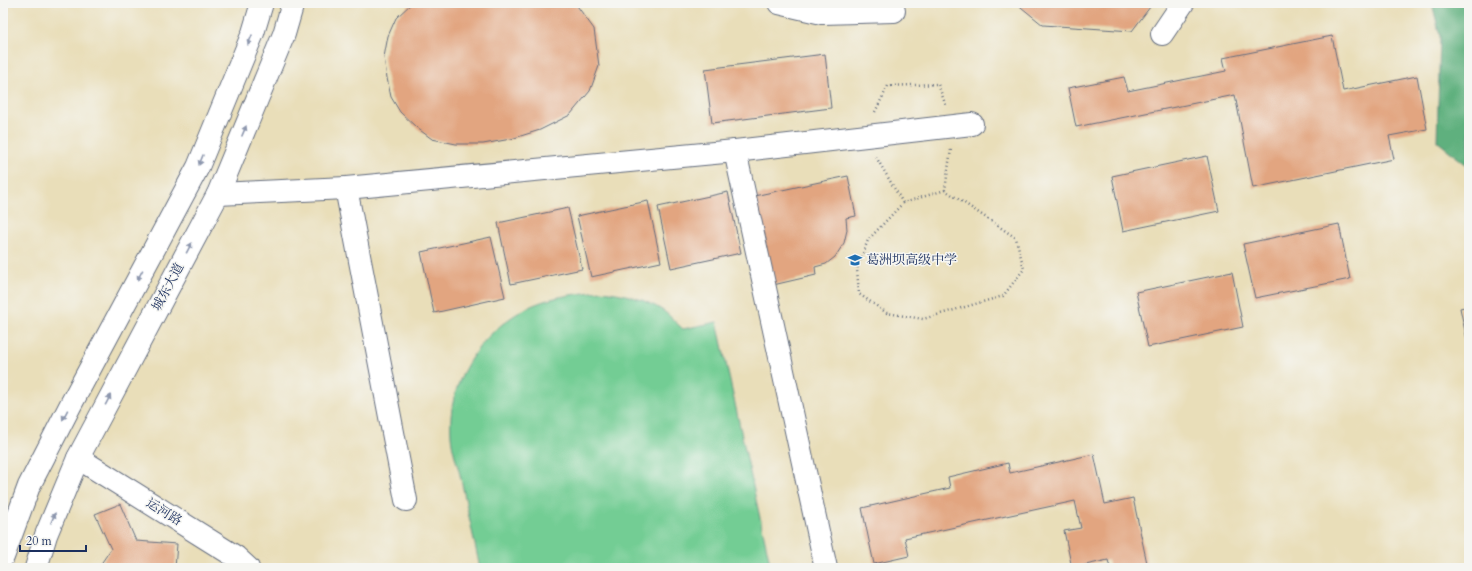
<svg xmlns="http://www.w3.org/2000/svg" width="1472" height="571" viewBox="0 0 1472 571" font-family="Cardo,'Noto Serif SC',serif">
<style>
.green{fill:#73cd94;stroke:#477e79}
.forest{fill:#5eb07e;stroke:#3c706e}
.building{fill:#e2a580}
.lines{fill:none;stroke-linecap:round;stroke-linejoin:round}
.minor-casing{stroke:#636c7e;stroke-width:24}
.highway-casing{stroke:#636c7e;stroke-width:24}
.path{stroke:#636c7e;stroke-width:2.5;stroke-dasharray:1 3;stroke-linecap:butt}
.minor{stroke:#fff;stroke-width:22}
.highway{stroke:#fff;stroke-width:22}
.oneway{fill:#8d97ae}
.labels{text-anchor:middle;dominant-baseline:central;stroke-width:3;stroke-linejoin:round;paint-order:stroke}
.poi-label{font-size:13px;fill:#1b2f5e;stroke:#f6f6f2;text-anchor:start}
.street-label{font-size:13px;fill:#1b2f5e;stroke:#f6f6f2}
</style>
<rect width="100%" height="100%" fill="#f6f6f2"/>
<filter id="ink" filterUnits="userSpaceOnUse"><feTurbulence type="fractalNoise" baseFrequency=".025" numOctaves="2"/><feDisplacementMap in="SourceGraphic" scale="8" xChannelSelector="R" yChannelSelector="G"/><feConvolveMatrix kernelMatrix="1 2 1 2 8 2 1 2 1" color-interpolation-filters="sRGB"/></filter>
<filter id="wash" filterUnits="userSpaceOnUse"><feTurbulence type="fractalNoise" baseFrequency=".012" numOctaves="4" result="noise"/><feDisplacementMap in="SourceGraphic" scale="16" xChannelSelector="R" yChannelSelector="G"/><feGaussianBlur stdDeviation="0.9" result="paint"/><feColorMatrix in="noise" values="0 0 0 0 0 0 0 0 0 0 0 0 0 0 0 0 0 1.4 0 .05"/><feComposite in="paint" operator="in"/></filter>
<g filter="url(#wash)">
<rect width="100%" height="100%" fill="#e9deb9"/>
<!-- green -->
<path class="green" d="M 601,291 C 623,293 646,299 665,312 C 671,317 677,324 683,329 L 717,322 L 771,568 L 480,568 C 474,538 467,509 461,479 C 458,465 452,450 451,435 C 447,382 479,334 525,309 C 547,297 575,294 601,291 Z"/>
<!-- forest -->
<path class="forest" d="M 1432,3 L 1469,3 L 1469,167 L 1437,141 L 1440,36 Z"/>
<g id="blocks">
<!-- building -->
<g class="building">
<path d="M 412,3 L 575,3 L 594,29 L 599,66 L 590,91 L 570,115 L 540,130 L 511,139 L 483,144 L 456,144 L 432,139 L 417,128 L 400,112 L 391,97 L 387,78 L 384,57 L 388,36 L 396,18 Z"/>
<path d="M 1016,3 L 1153,3 L 1132,31 L 1043,25 Z"/>
<path d="M 1332,36 L 1343,91 L 1417,76 L 1427,129 L 1389,136 L 1394,159 L 1253,188 L 1235,95 L 1076,127 L 1068,88 L 1124,77 L 1128,91 L 1226,71 L 1223,58 Z"/>
<path d="M 825,54 L 831,108 L 712,123 L 705,69 Z"/>
<path d="M 1207,156 L 1219,211 L 1123,231 L 1112,176 Z"/>
<path d="M 848,176 L 856,216 L 846,218 L 847,230 L 844,243 L 835,257 L 826,264 L 815,267 L 816,275 L 773,285 L 754,196 Z"/>
<path d="M 728,192 L 741,253 L 671,268 L 658,207 Z"/>
<path d="M 648,201 L 661,262 L 591,277 L 577,216 Z"/>
<path d="M 568,208 L 582,269 L 511,284 L 498,223 Z"/>
<path d="M 1339,224 L 1350,279 L 1255,298 L 1243,244 Z"/>
<path d="M 491,237 L 505,297 L 434,313 L 421,252 Z"/>
<path d="M 1232,272 L 1243,327 L 1148,347 L 1136,292 Z"/>
<path d="M 1469,306 L 1469,345 L 1468,345 L 1460,308 Z"/>
<path d="M 1094,454 L 1105,504 L 1133,498 L 1148,568 L 1110,568 L 1108,560 L 1072,568 L 1064,531 L 1081,528 L 1075,501 L 905,538 L 909,556 L 874,564 L 862,508 L 950,488 L 948,477 L 1008,463 L 1010,473 Z"/>
<path d="M 120,504 L 136,541 L 177,544 L 175,568 L 137,566 L 136,568 L 98,568 L 111,549 L 95,514 Z"/>
</g>
</g>
</g>
<g filter="url(#ink)">
<use href="#blocks" fill-opacity="0" stroke="#636c7e" stroke-width="1"/>
<g class="lines">
<defs>
<g id="minor">
<path d="M 779,3 L 822,13 L 894,11"/>
<path d="M 1162,34 L 1183,3"/>
<path d="M 735,151 L 826,568"/>
<path d="M 346,188 L 406,500"/>
<path d="M 218,194 L 346,188 L 735,151 L 972,124"/>
<path d="M 78,458 L 236,557 L 248,568"/>
</g>
<g id="highway">
<path d="M 3,557 L 29,486 L 70,406 L 198,167 L 253,33 L 262,3"/>
<path d="M 36,568 L 46,535 L 78,458 L 218,194 L 284,34 L 293,3"/>
</g>
</defs>
<!-- minor casing -->
<use href="#minor" class="minor-casing"/>
<!-- highway casing -->
<use href="#highway" class="highway-casing"/>
<!-- path -->
<g class="path">
<path d="M 875,112 L 888,86 L 938,84 L 946,106"/>
<path d="M 876,157 L 903,203"/>
<path d="M 945,190 L 903,203 L 868,240 L 857,269 L 859,294 L 887,313 L 923,319 L 1003,296 L 1024,269 L 1016,238 L 945,190 L 951,149"/>
</g>
<!-- minor -->
<use href="#minor" class="minor"/>
<!-- highway -->
<use href="#highway" class="highway"/>
</g>
<!-- one-way arrows -->
<defs><path id="oneway-solid" d="M-6-.8H1V-3.2L6.5 0L1 3.2V.8H-6Z"/></defs>
<g class="oneway">
<use href="#oneway-solid" transform="translate(250 40) rotate(112)"/>
<use href="#oneway-solid" transform="translate(244 131) rotate(-67)"/>
<use href="#oneway-solid" transform="translate(201 160) rotate(112)"/>
<use href="#oneway-solid" transform="translate(189 248) rotate(-62)"/>
<use href="#oneway-solid" transform="translate(140 275) rotate(118)"/>
<use href="#oneway-solid" transform="translate(108 400) rotate(-62)"/>
<use href="#oneway-solid" transform="translate(65 415) rotate(117)"/>
<use href="#oneway-solid" transform="translate(53 518) rotate(-67)"/>
</g>
</g>
<!-- icons -->
<defs>
<symbol id="school-bare" viewBox="-9 -9 18 18"><path d="M0-5L7-2L0 1L-7-2ZM-4 1L0 2.5L4 1V4Q0 6-4 4Z" fill="#1f6fb2" stroke="#f6f6f2" stroke-width="2.5" paint-order="stroke"/></symbol>
</defs>
<g fill-rule="evenodd">
<use href="#school-bare" x="845" y="250" width="20" height="20"/>
</g>
<g class="labels">
<!-- poi labels -->
<g class="poi-label">
<text x="866" y="260">葛洲坝高级中学</text>
</g>
<!-- street labels -->
<g class="street-label">
<text transform="translate(168 287) rotate(-62)">城东大道</text>
<text transform="translate(164 512) rotate(32)">运河路</text>
</g>
</g>
<!-- margin -->
<rect width="1472" height="571" fill="none" stroke="#f6f6f2" stroke-width="16"/>
<!-- scale -->
<path d="M20 545v6h66v-6" fill="none" stroke="#1b2f5e" stroke-width="2"/>
<text x="26" y="545" font-size="12" fill="#1b2f5e" stroke="#f6f6f2" stroke-width="3" paint-order="stroke">20 m</text>
</svg>
